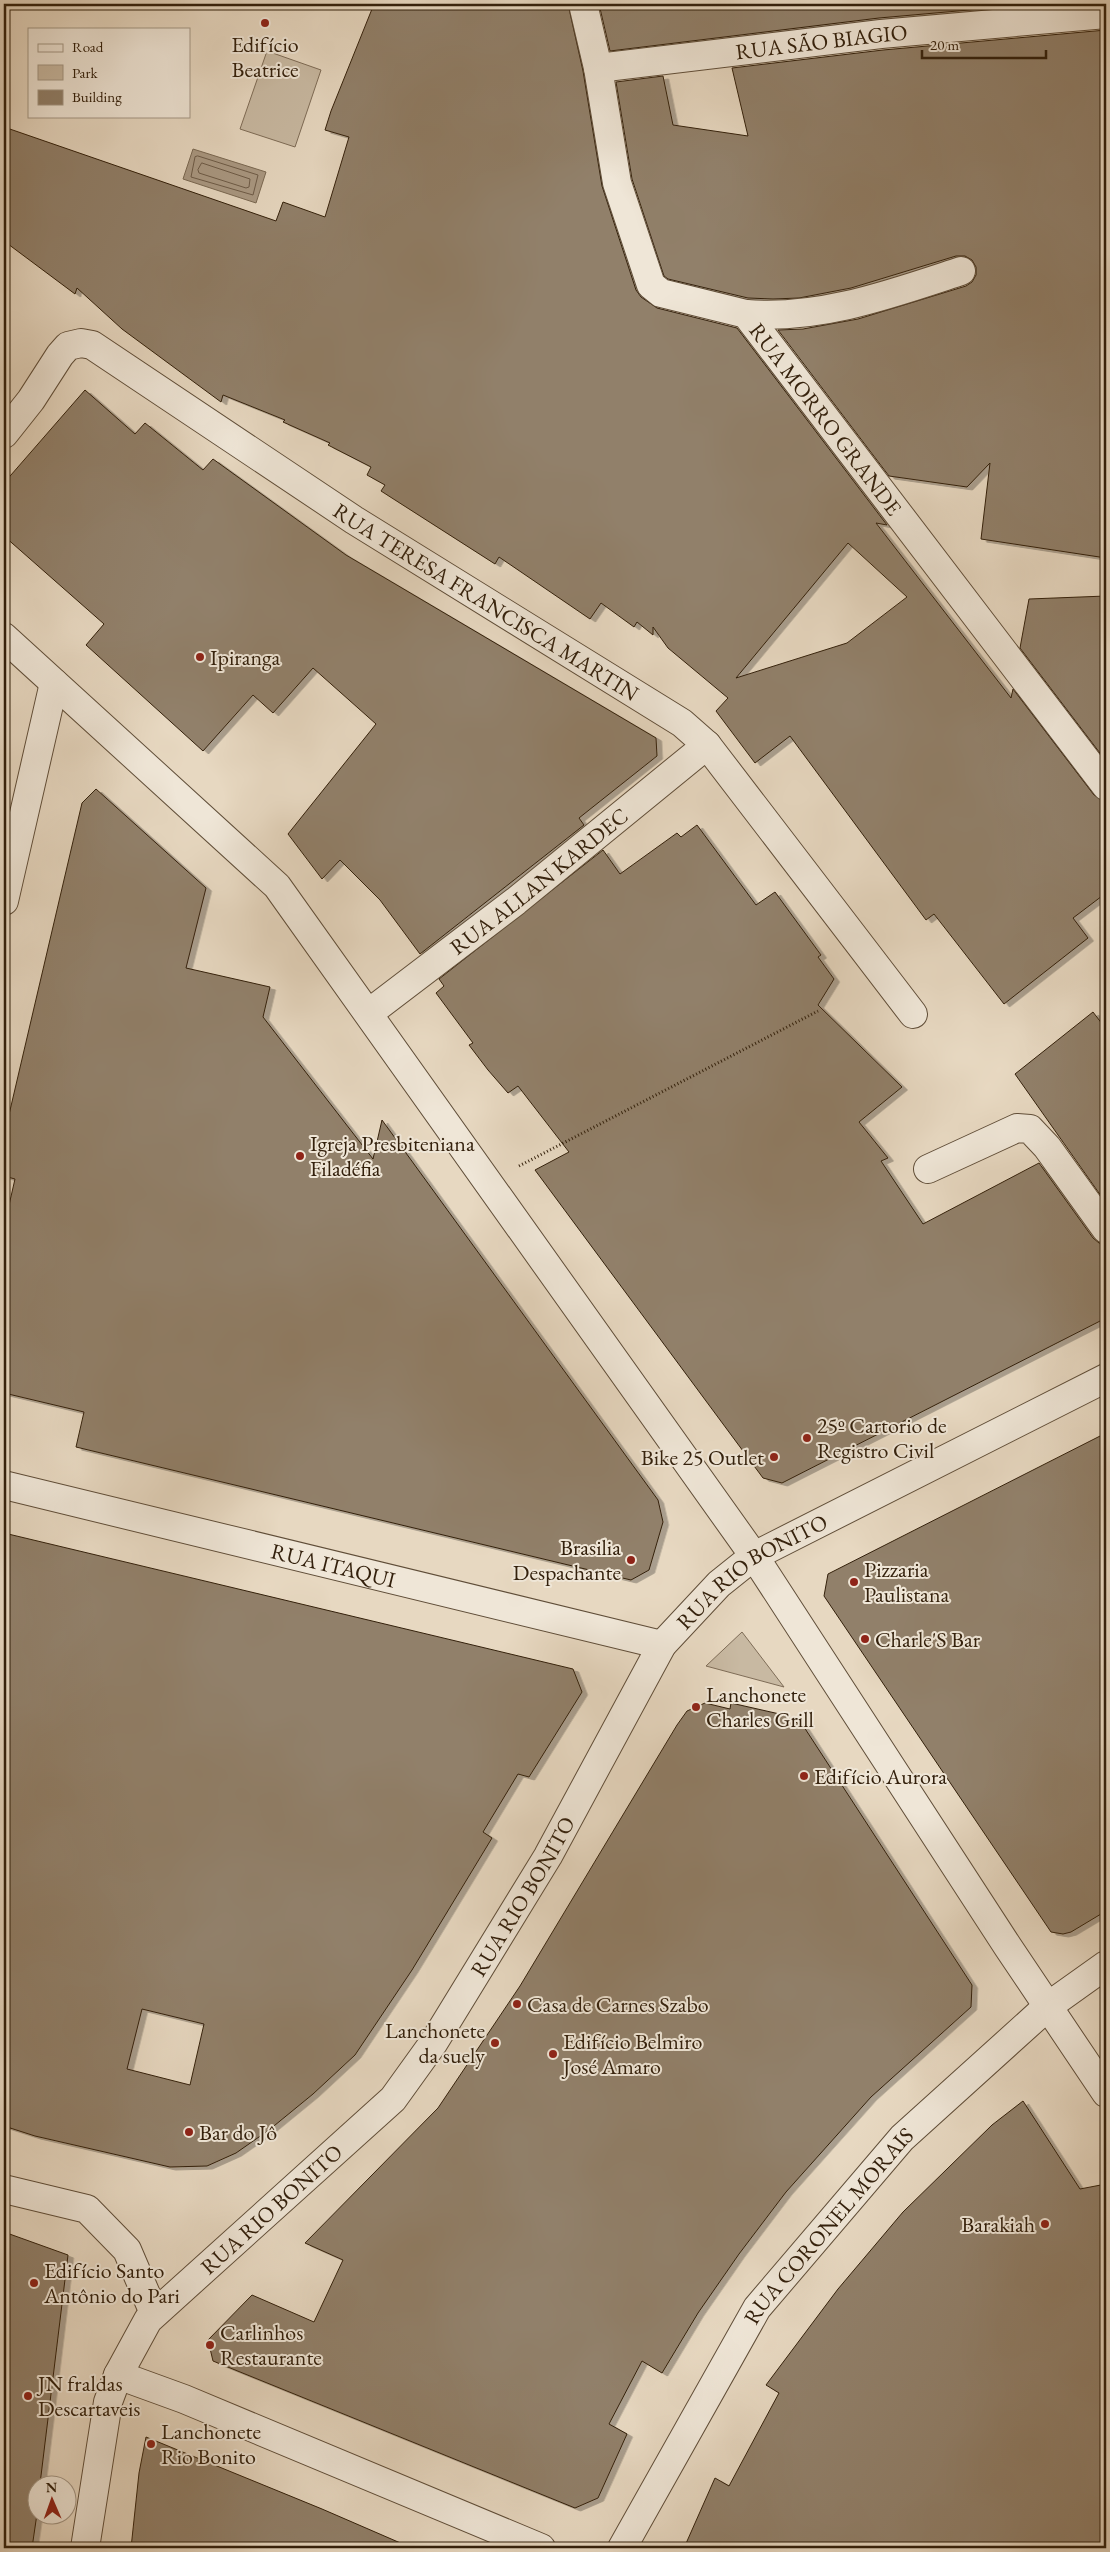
<svg xmlns="http://www.w3.org/2000/svg" width="1110" height="2552" viewBox="0 0 1110 2552" font-family="'EB Garamond',serif">
<style>
.green{fill:#c8b9a2;stroke:#7e6c57}
.water{fill:#aa9983;stroke:#7a6953}
.lines{fill:none;stroke-linecap:round;stroke-linejoin:round}
.shore{stroke:#6e5c48;stroke-width:1}
.building{fill:#91806a;stroke:#33200c;fill-rule:evenodd;filter:url(#shadow)}
.minor-casing{stroke:#604e39;stroke-width:30}
.path{stroke:#33200c;stroke-width:3;stroke-dasharray:1 2.5;stroke-linecap:butt}
.minor{stroke:#efe6d7;stroke-width:28}
.poi-dot{fill:#8f2418;stroke:#efe6d7;stroke-width:2}
.labels{text-anchor:middle;dominant-baseline:central;stroke-width:4;stroke-linejoin:round;paint-order:stroke}
.street-label{font-size:22px;fill:#33200c;stroke:#efe6d7}
.poi-label{font-size:22px;fill:#33200c;stroke:#efe6d7;text-anchor:start}
</style>
<defs>
<filter id="shadow"><feDropShadow dx="5.5" dy="3" stdDeviation="0" flood-color="#0004"/></filter>
</defs>
<rect width="100%" height="100%" fill="#e7d8c1"/>
<filter id="stains"><feTurbulence type="fractalNoise" baseFrequency=".004" numOctaves="4"/><feColorMatrix values="0 0 0 0 .2 0 0 0 0 .09 0 0 0 0 .02 0 0 0 .5 -.17"/></filter>
<radialGradient id="worn" r=".72"><stop offset=".6" stop-color="#630" stop-opacity="0"/><stop offset="1" stop-color="#630" stop-opacity=".3"/></radialGradient>
<!-- green -->
<g class="green">
<path d="M 267,51 L 321,70 L 295,147 L 240,129 Z"/>
<path d="M 742,1632 L 784,1687 L 706,1666 Z"/>
</g>
<!-- water -->
<path class="water" d="M 193,149 L 266,172 L 256,203 L 183,179 Z"/>
<g class="lines">
<!-- shore -->
<g class="shore">
<path d="M 198,156 L 258,175 L 253,195 L 191,177 L 195,157 Z"/>
<path d="M 202,163 L 250,179 L 249,187 L 246,188 L 199,173 L 198,170 Z"/>
</g>
</g>
<!-- building -->
<g class="building">
<path d="M 374,4 L 568,4 L 583,71 L 602,186 L 636,290 L 641,297 L 657,308 L 737,328 L 887,525 L 876,523 L 1011,698 L 1013,689 L 1094,795 L 1106,801 L 1106,893 L 1073,918 L 1088,938 L 1004,1004 L 934,914 L 926,920 L 790,736 L 755,763 L 716,711 L 728,698 L 668,648 L 653,627 L 653,635 L 637,622 L 634,627 L 601,603 L 590,619 L 499,557 L 495,564 L 381,491 L 385,485 L 367,475 L 371,467 L 328,445 L 330,443 L 283,422 L 285,420 L 223,395 L 221,402 L 122,329 L 77,288 L 75,294 L 4,241 L 4,127 L 276,221 L 283,202 L 325,217 L 349,137 L 325,130 L 331,111 ZM 848,543 L 907,597 L 847,643 L 736,678 Z"/>
<path d="M 599,4 L 979,4 L 980,9 L 879,18 L 610,51 Z"/>
<path d="M 1106,30 L 1106,558 L 981,539 L 990,463 L 967,487 L 889,476 L 778,330 L 803,329 L 858,319 L 966,286 L 972,282 L 976,275 L 976,267 L 972,260 L 965,256 L 956,256 L 851,288 L 799,298 L 773,299 L 748,298 L 668,279 L 664,276 L 632,179 L 616,82 L 663,76 L 673,125 L 748,136 L 732,68 L 883,50 Z"/>
<path d="M 85,390 L 135,434 L 145,423 L 203,470 L 213,459 L 346,555 L 656,738 L 657,756 L 579,818 L 584,825 L 420,954 L 380,900 L 340,860 L 322,879 L 288,834 L 376,724 L 313,668 L 273,713 L 253,695 L 203,751 L 86,645 L 104,624 L 4,536 L 4,483 Z"/>
<path d="M 1106,596 L 1106,761 L 1020,648 L 1029,599 Z"/>
<path d="M 96,789 L 206,888 L 186,968 L 270,987 L 263,1017 L 373,1159 L 382,1120 L 658,1500 L 663,1522 L 649,1570 L 631,1580 L 76,1447 L 84,1412 L 4,1393 L 4,1227 L 15,1179 L 4,1176 L 4,1136 L 82,803 Z"/>
<path d="M 697,825 L 756,905 L 775,892 L 821,955 L 818,957 L 834,979 L 818,1005 L 902,1087 L 859,1122 L 888,1158 L 881,1161 L 923,1224 L 1039,1163 L 1093,1238 L 1099,1243 L 1106,1244 L 1106,1318 L 782,1483 L 763,1478 L 535,1170 L 569,1152 L 518,1086 L 508,1093 L 488,1070 L 469,1045 L 473,1043 L 436,993 L 444,986 L 439,979 L 603,850 L 620,874 L 677,833 L 681,837 Z"/>
<path d="M 1093,1012 L 1106,1029 L 1106,1203 L 1015,1074 Z"/>
<path d="M 1106,1433 L 1106,1911 L 1071,1932 L 1063,1934 L 1051,1932 L 824,1596 L 828,1574 Z"/>
<path d="M 4,1533 L 573,1669 L 582,1692 L 529,1777 L 518,1774 L 483,1832 L 492,1838 L 412,1970 L 355,2055 L 313,2094 L 269,2130 L 236,2153 L 207,2166 L 170,2167 L 35,2136 L 4,2126 ZM 142,2009 L 204,2024 L 190,2085 L 127,2069 Z"/>
<path d="M 705,1703 L 730,1709 L 731,1703 L 784,1715 L 804,1727 L 972,1985 L 971,2007 L 871,2097 L 786,2192 L 739,2254 L 698,2313 L 662,2373 L 642,2361 L 609,2424 L 627,2434 L 598,2498 L 575,2508 L 213,2361 L 208,2340 L 252,2295 L 314,2322 L 343,2260 L 305,2243 L 438,2108 L 520,1986 L 677,1725 L 687,1711 Z"/>
<path d="M 1023,2101 L 1080,2189 L 1106,2184 L 1106,2548 L 684,2548 L 715,2478 L 729,2486 L 779,2393 L 766,2385 L 838,2289 L 903,2212 L 992,2125 Z"/>
<path d="M 4,2232 L 68,2255 L 40,2484 L 38,2484 L 38,2507 L 32,2548 L 4,2548 Z"/>
<path d="M 146,2437 L 322,2509 L 412,2548 L 131,2548 L 139,2473 Z"/>
</g>
<g class="lines">
<defs>
<g id="minor">
<path id="s1" d="M 583,4 L 598,68 L 617,183 L 651,285 L 661,293 L 746,314 L 1106,786"/>
<path id="s2" d="M 598,68 L 881,34 L 1106,14"/>
<path d="M 746,314 C 820,320 891,294 961,271"/>
<path id="s3" d="M 4,434 L 31,400 L 60,355 L 68,346 L 81,343 L 92,345 L 354,520 L 682,723 L 707,745 L 913,1014"/>
<path d="M 4,637 L 277,886 L 754,1556 L 1008,1947 L 1106,2093"/>
<path d="M 4,901 L 54,683"/>
<path id="s4" d="M 369,1013 L 516,901 L 707,745"/>
<path d="M 928,1169 L 1017,1128 L 1030,1129 L 1047,1147 L 1106,1229"/>
<path id="s5" d="M 4,1485 L 662,1645"/>
<path d="M 4,2189 L 87,2209 L 127,2250 L 154,2313"/>
<path d="M 118,2375 L 184,2399 L 541,2548"/>
<path id="s6" d="M 85,2548 L 108,2402 L 118,2375 L 148,2320 L 393,2099 L 434,2042 L 548,1856 L 662,1645 L 719,1584 L 754,1556 L 1106,1378"/>
<path id="s7" d="M 622,2548 L 757,2308 L 902,2138 L 1047,2007 L 1106,1965"/>
</g>
</defs>
<!-- minor casing -->
<use href="#minor" class="minor-casing"/>
<!-- path -->
<path class="path" d="M 519,1166 L 818,1011"/>
<!-- minor -->
<use href="#minor" class="minor"/>
</g>
<!-- markers -->
<g class="poi-dot">
<circle cx="265" cy="23" r="5"/>
<circle cx="200" cy="657" r="5"/>
<circle cx="300" cy="1156" r="5"/>
<circle cx="807" cy="1438" r="5"/>
<circle cx="774" cy="1457" r="5"/>
<circle cx="631" cy="1560" r="5"/>
<circle cx="854" cy="1582" r="5"/>
<circle cx="865" cy="1639" r="5"/>
<circle cx="696" cy="1707" r="5"/>
<circle cx="804" cy="1776" r="5"/>
<circle cx="517" cy="2004" r="5"/>
<circle cx="495" cy="2043" r="5"/>
<circle cx="553" cy="2054" r="5"/>
<circle cx="189" cy="2132" r="5"/>
<circle cx="1045" cy="2224" r="5"/>
<circle cx="34" cy="2283" r="5"/>
<circle cx="210" cy="2345" r="5"/>
<circle cx="28" cy="2396" r="5"/>
<circle cx="151" cy="2444" r="5"/>
</g>
<g class="labels">
<!-- street labels -->
<g class="street-label">
<text stroke="none"><textPath href="#s2" startOffset="225">RUA SÃO BIAGIO</textPath></text>
<text stroke="none"><textPath href="#s1" startOffset="522">RUA MORRO GRANDE</textPath></text>
<text stroke="none"><textPath href="#s3" startOffset="604">RUA TERESA FRANCISCA MARTIN</textPath></text>
<text stroke="none"><textPath href="#s4" startOffset="215">RUA ALLAN KARDEC</textPath></text>
<text stroke="none"><textPath href="#s5" startOffset="339">RUA ITAQUI</textPath></text>
<text stroke="none"><textPath href="#s6" startOffset="1215">RUA RIO BONITO</textPath></text>
<text stroke="none"><textPath href="#s6" startOffset="810">RUA RIO BONITO</textPath></text>
<text stroke="none"><textPath href="#s6" startOffset="405">RUA RIO BONITO</textPath></text>
<text stroke="none"><textPath href="#s7" startOffset="384">RUA CORONEL MORAIS</textPath></text>
</g>
<!-- poi labels -->
<g class="poi-label">
<text x="265" y="44" text-anchor="middle">Edifício<tspan x="265" dy="25">Beatrice</tspan></text>
<text x="210" y="657">Ipiranga</text>
<text x="310" y="1143">Igreja Presbiteniana<tspan x="310" dy="25">Filadéfia</tspan></text>
<text x="817" y="1425">25º Cartorio de<tspan x="817" dy="25">Registro Civil</tspan></text>
<text x="764" y="1457" text-anchor="end">Bike 25 Outlet</text>
<text x="621" y="1547" text-anchor="end">Brasilia<tspan x="621" dy="25">Despachante</tspan></text>
<text x="864" y="1569">Pizzaria<tspan x="864" dy="25">Paulistana</tspan></text>
<text x="875" y="1639">Charle'S Bar</text>
<text x="706" y="1694">Lanchonete<tspan x="706" dy="25">Charles Grill</tspan></text>
<text x="814" y="1776">Edifício Aurora</text>
<text x="527" y="2004">Casa de Carnes Szabo</text>
<text x="485" y="2030" text-anchor="end">Lanchonete<tspan x="485" dy="25">da suely</tspan></text>
<text x="563" y="2041">Edifício Belmiro<tspan x="563" dy="25">José Amaro</tspan></text>
<text x="199" y="2132">Bar do Jô</text>
<text x="1035" y="2224" text-anchor="end">Barakiah</text>
<text x="44" y="2270">Edifício Santo<tspan x="44" dy="25">Antônio do Pari</tspan></text>
<text x="220" y="2332">Carlinhos<tspan x="220" dy="25">Restaurante</tspan></text>
<text x="38" y="2383">JN fraldas<tspan x="38" dy="25">Descartaveis</tspan></text>
<text x="161" y="2431">Lanchonete<tspan x="161" dy="25">Rio Bonito</tspan></text>
</g>
</g>
<!-- margin -->
<rect width="1110" height="2552" fill="none" stroke="#e7d8c1" stroke-width="20"/>
<rect x="5" y="5" width="1100" height="2542" fill="none" stroke="#33200c" stroke-width="2.5"/>
<rect x="10" y="10" width="1090" height="2532" fill="none" stroke="#33200c"/>
<!-- legend -->
<rect x="28" y="28" width="162" height="90" fill="#efe6d7" stroke="#a49786"/>
<rect x="38" y="44" width="25" height="8" fill="#efe6d7" stroke="#a49786"/>
<text x="72" y="52" font-size="15" fill="#33200c">Road</text>
<rect x="38" y="65" width="25" height="15" fill="#c8b9a2" stroke="#a49786"/>
<text x="72" y="78" font-size="15" fill="#33200c">Park</text>
<rect x="38" y="90" width="25" height="15" fill="#91806a" stroke="#a49786"/>
<text x="72" y="102" font-size="15" fill="#33200c">Building</text>
<!-- north arrow -->
<g transform="translate(52 2500) rotate(358)"><circle r="24" fill="#efe6d7" stroke="#a49786"/>
<path d="M0-4L9 19L0 12L-9 19Z" fill="#8f2418"/>
<text y="-8" font-size="14" font-weight="bold" text-anchor="middle" fill="#33200c">N</text>
</g>
<!-- scale -->
<path d="M922 50v8h124v-8" fill="none" stroke="#33200c" stroke-width="2.5"/>
<text x="930" y="50" font-size="15" fill="#33200c" stroke="#efe6d7" stroke-width="4" paint-order="stroke">20 m</text>
<rect width="100%" height="100%" filter="url(#stains)"/>
<rect width="100%" height="100%" fill="url(#worn)"/>
</svg>
